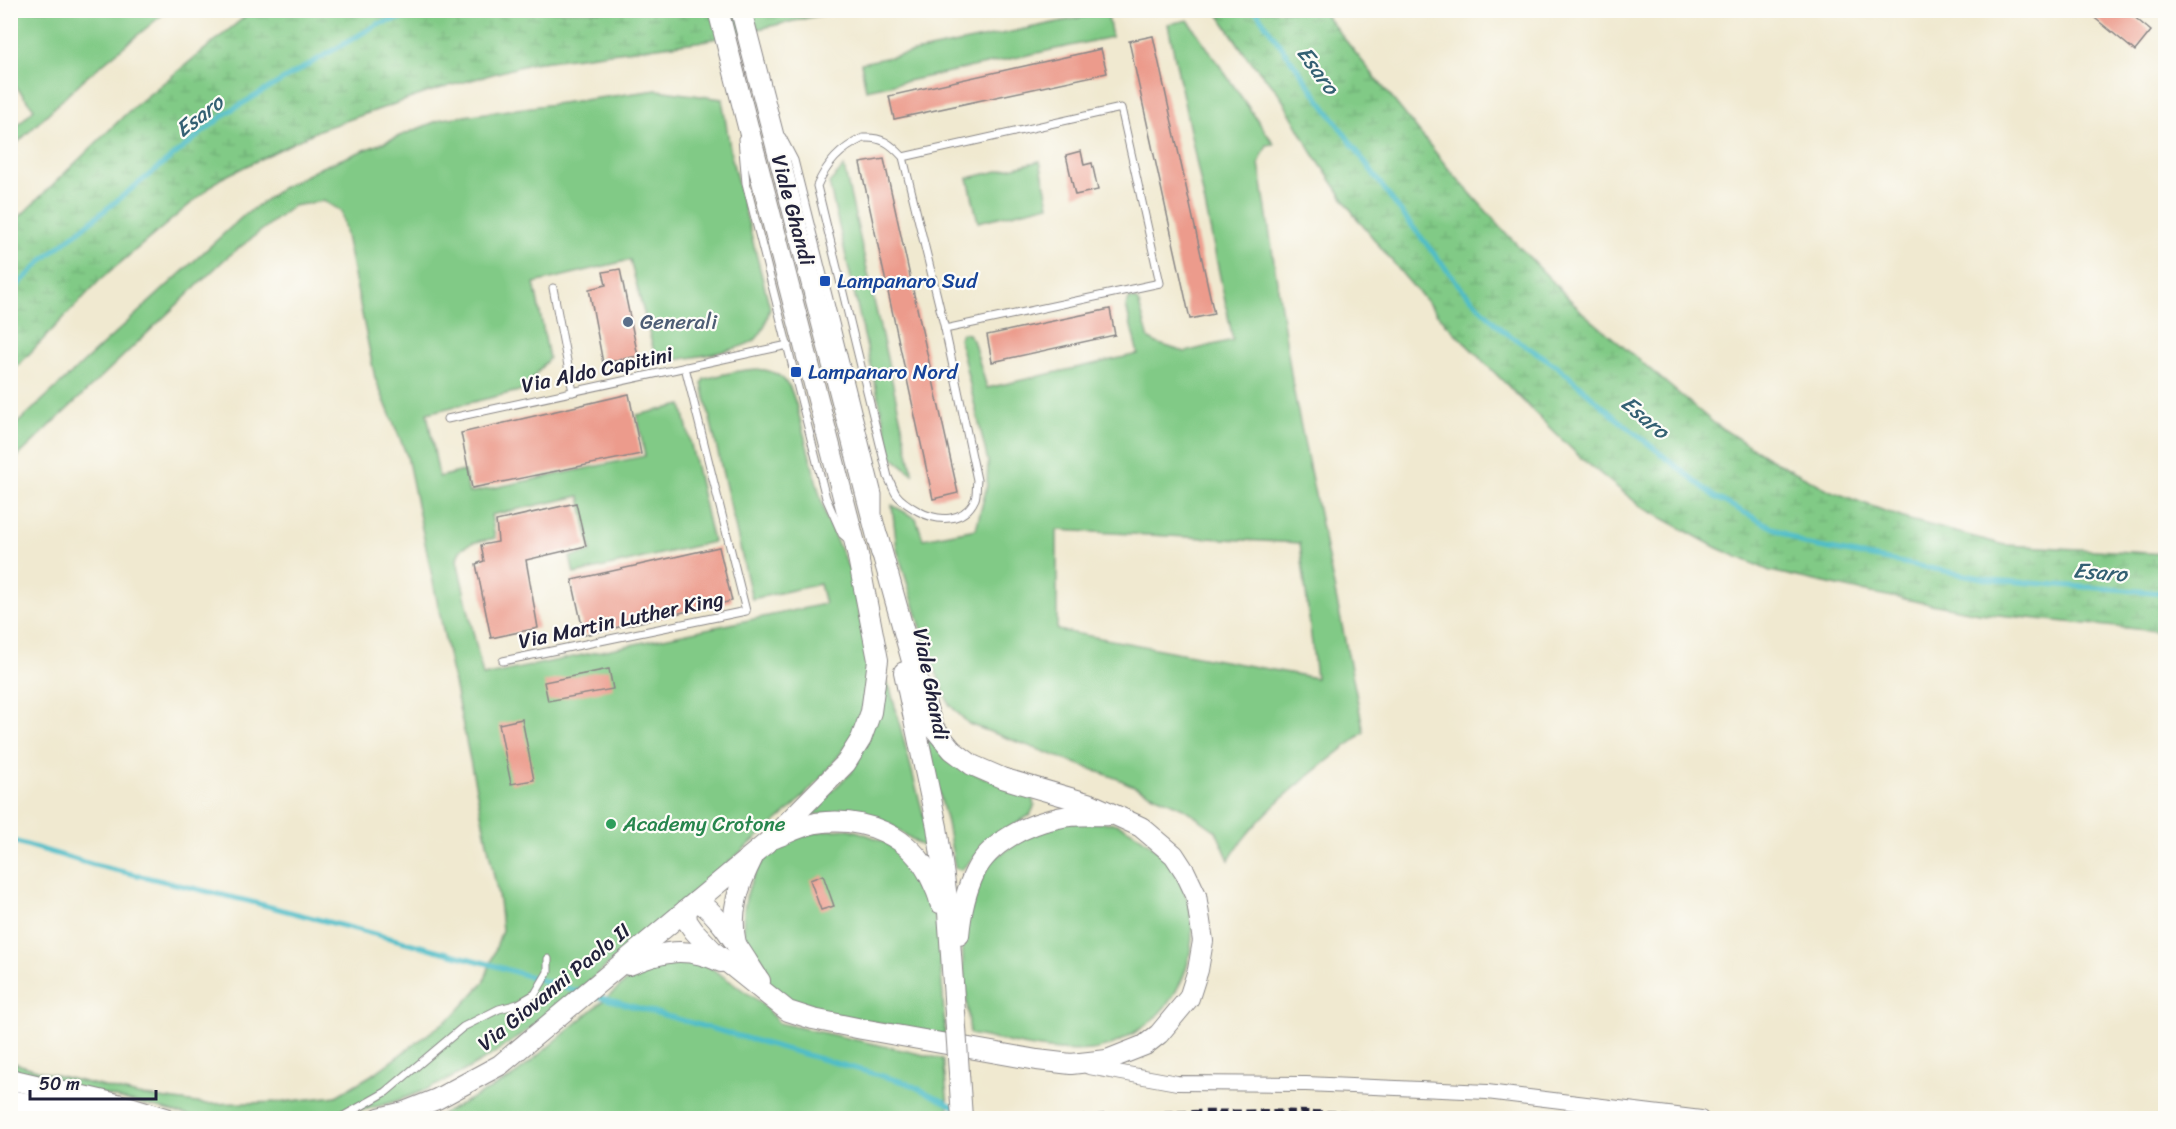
<svg xmlns="http://www.w3.org/2000/svg" width="2176" height="1129" viewBox="0 0 2176 1129" font-family="Sriracha,sans-serif">
<style>
.grass{fill:#81ca86;stroke:#527660;stroke-width:1.5;fill-rule:evenodd}
.wetland{fill:url(#wetland-marsh);stroke:#527660;stroke-width:1.5}
.lines{fill:none;stroke-linecap:round;stroke-linejoin:round}
.stream{stroke:#4fbdc8;stroke-width:5}
.building{fill:#ec9b8c}
.lane-casing{stroke:#898686;stroke-width:9}
.street-casing{stroke:#898686;stroke-width:16}
.secondary-casing{stroke:#898686;stroke-width:22}
.lane{stroke:#fff;stroke-width:7}
.street{stroke:#fff;stroke-width:14}
.secondary{stroke:#fff;stroke-width:20}
.rail{stroke:#22223b;stroke-width:4.5;stroke-dasharray:9 4.5;stroke-linecap:butt}
.secondary-bridge-casing{stroke:#898686;stroke-width:22;stroke-linecap:butt}
.secondary-bridge{stroke:#fff;stroke-width:20}
.transit-dot{fill:#1a4fb4;stroke:#fdfcf7;stroke-width:2}
.service-dot{fill:#5c6f8a;stroke:#fdfcf7;stroke-width:2}
.leisure-dot{fill:#2e9e5b;stroke:#fdfcf7;stroke-width:2}
.labels{text-anchor:middle;dominant-baseline:central;stroke-width:4.5;stroke-linejoin:round;paint-order:stroke}
.street-label{font-size:21px;fill:#22223b;stroke:#fdfcf7}
.transit-label{font-size:21px;fill:#164399;stroke:#fdfcf7;text-anchor:start}
.service-label{font-size:21px;fill:#4e5e75;stroke:#fdfcf7;text-anchor:start}
.leisure-label{font-size:21px;fill:#27864d;stroke:#fdfcf7;text-anchor:start}
.water-label{font-size:22px;font-style:italic;fill:#346073;stroke:#fdfcf7}
</style>
<defs>
<pattern id="wetland-marsh" width="20" height="14" patternUnits="userSpaceOnUse" patternTransform="scale(1.5)"><rect width="20" height="14" fill="#81ca86"/><path d="M1 5h8M5 5V1M11 12h8M15 12V8" fill="none" stroke="#6fad75"/></pattern>
</defs>
<rect width="100%" height="100%" fill="#fdfcf7"/>
<filter id="ink" filterUnits="userSpaceOnUse"><feTurbulence type="fractalNoise" baseFrequency=".0167" numOctaves="2"/><feDisplacementMap in="SourceGraphic" scale="12" xChannelSelector="R" yChannelSelector="G"/><feConvolveMatrix kernelMatrix="1 2 1 2 8 2 1 2 1" color-interpolation-filters="sRGB"/></filter>
<filter id="wash" filterUnits="userSpaceOnUse"><feTurbulence type="fractalNoise" baseFrequency=".008" numOctaves="4" result="noise"/><feDisplacementMap in="SourceGraphic" scale="24" xChannelSelector="R" yChannelSelector="G"/><feGaussianBlur stdDeviation="1.35" result="paint"/><feColorMatrix in="noise" values="0 0 0 0 0 0 0 0 0 0 0 0 0 0 0 0 0 1.4 0 .05"/><feComposite in="paint" operator="in"/></filter>
<g filter="url(#wash)">
<rect width="100%" height="100%" fill="#f0e9d0"/>
<!-- grass -->
<g class="grass">
<path d="M 11,10 L 167,10 L 167,11 L 83,80 L 11,149 L 11,132 L 34,109 L 11,80 Z"/>
<path d="M 1107,12 L 1112,37 L 866,90 L 861,63 Z"/>
<path d="M 1188,20 L 1274,144 L 1267,145 L 1259,163 L 1294,393 L 1364,732 C 1319,769 1259,809 1229,860 L 1216,831 L 1183,808 L 1118,779 L 969,724 L 949,704 L 929,654 L 897,549 L 892,505 L 916,518 L 923,539 L 976,529 L 987,486 L 988,462 L 959,338 L 962,333 L 968,334 L 973,340 L 987,388 L 1138,354 L 1126,306 L 1130,298 L 1137,300 L 1139,304 L 1149,339 L 1159,344 L 1185,352 L 1233,340 L 1168,24 ZM 1057,530 L 1300,543 L 1316,678 L 1057,630 Z"/>
<path d="M 657,90 L 722,99 L 732,160 L 770,308 C 767,318 765,330 757,338 C 743,352 679,359 657,363 L 630,260 L 534,283 L 549,358 L 523,390 L 427,413 L 439,477 L 464,471 L 469,493 L 645,456 L 637,415 L 682,405 L 713,542 L 574,574 L 570,557 L 591,552 L 580,496 L 491,515 L 495,538 C 480,542 459,541 457,560 L 483,676 L 825,604 L 820,584 L 752,599 L 702,384 L 704,379 C 732,373 770,357 789,386 C 792,391 794,399 796,404 L 826,518 L 852,575 L 870,668 L 866,698 L 858,727 L 845,748 L 822,777 L 796,804 C 741,852 686,899 630,946 C 558,1008 485,1073 393,1102 C 331,1122 254,1123 190,1116 L 11,1072 L 11,1062 L 47,1073 L 138,1095 L 205,1104 L 282,1102 L 336,1096 L 375,1073 L 454,1015 L 484,982 L 502,930 L 499,900 L 407,456 L 375,378 L 341,211 L 324,201 L 293,206 L 225,259 L 11,463 L 11,429 L 242,217 L 282,188 L 322,167 L 442,119 Z"/>
<path d="M 1040,161 L 1049,205 L 978,222 L 968,178 Z"/>
<path d="M 844,167 L 913,474 L 892,457 L 829,183 Z"/>
<path d="M 885,682 L 890,688 L 894,703 L 930,840 L 924,847 C 908,838 894,824 876,818 C 855,809 828,814 806,815 L 851,773 L 865,745 L 882,688 Z"/>
<path d="M 922,726 L 936,748 L 957,766 L 1032,797 L 1035,805 L 1030,815 L 999,834 L 961,870 L 955,868 L 947,823 Z"/>
<path d="M 1048,822 C 1064,823 1103,820 1116,824 C 1129,828 1141,837 1151,845 C 1212,894 1203,991 1137,1031 C 1123,1040 1109,1048 1091,1050 C 1051,1054 1010,1042 970,1034 L 963,963 L 962,935 L 986,864 Z"/>
<path d="M 849,829 C 919,848 933,881 939,949 C 942,978 944,1007 945,1036 L 809,1010 C 804,1008 797,1007 792,1004 C 783,999 774,990 768,982 C 760,971 751,960 747,947 C 738,917 746,878 768,856 C 789,834 820,830 849,829 Z"/>
<path d="M 691,962 L 708,966 L 760,1002 L 779,1023 L 943,1059 L 949,1113 L 902,1118 L 427,1118 L 440,1115 L 511,1078 L 628,980 L 667,964 Z"/>
</g>
<!-- wetland -->
<g class="wetland">
<path d="M 252,11 L 839,11 L 704,41 L 533,63 L 435,90 L 319,130 L 220,179 L 100,280 L 11,373 L 11,225 L 130,110 Z"/>
<path d="M 1216,11 L 1322,11 L 1448,168 L 1504,231 L 1582,312 L 1715,424 L 1767,457 L 1831,491 L 1906,519 L 2005,545 L 2165,554 L 2165,632 L 1979,613 L 1861,591 L 1770,571 L 1717,548 L 1642,507 L 1582,459 L 1555,433 L 1448,326 L 1405,277 L 1355,216 L 1312,152 L 1278,92 L 1247,57 Z"/>
</g>
<g class="lines">
<!-- stream -->
<g class="stream">
<path d="M 1255,10 L 1398,208 L 1462,289 L 1503,331 L 1557,366 L 1616,418 L 1715,497 L 1804,544 L 1992,580 L 2166,593"/>
<path d="M 10,293 L 45,258 L 228,112 L 378,24 L 435,10"/>
<path d="M 10,840 L 94,865 L 248,901 L 489,964 L 580,992"/>
<path d="M 592,995 L 907,1083 L 957,1108"/>
</g>
</g>
<g id="blocks">
<!-- building -->
<g class="building">
<path d="M 2085,10 L 2126,10 L 2151,31 L 2135,51 Z"/>
<path d="M 1153,36 L 1214,314 L 1190,319 L 1129,41 Z"/>
<path d="M 1101,49 L 1107,73 L 894,119 L 889,96 Z"/>
<path d="M 1081,151 L 1084,165 L 1092,163 L 1098,190 L 1075,195 L 1066,155 Z"/>
<path d="M 884,159 L 958,493 L 933,499 L 860,163 Z"/>
<path d="M 620,269 L 638,356 L 603,363 L 589,289 L 606,285 L 603,272 Z"/>
<path d="M 1110,309 L 1115,335 L 992,362 L 987,335 Z"/>
<path d="M 629,394 L 641,454 L 472,488 L 461,433 Z"/>
<path d="M 576,503 L 586,546 L 526,560 L 538,628 L 491,638 L 476,564 L 484,561 L 481,545 L 498,542 L 496,521 Z"/>
<path d="M 719,547 L 732,601 L 584,635 L 572,580 Z"/>
<path d="M 609,669 L 613,689 L 548,701 L 544,682 Z"/>
<path d="M 522,719 L 534,780 L 511,784 L 499,724 Z"/>
<path d="M 823,875 L 834,906 L 821,910 L 810,880 Z"/>
</g>
</g>
</g>
<g filter="url(#ink)">
<use href="#blocks" fill-opacity="0" stroke="#898686" stroke-width="1.5"/>
<g class="lines">
<defs>
<g id="lane">
<path d="M 782,137 L 794,160 L 878,494 L 878,512"/>
<path d="M 863,138 C 882,137 890,143 903,157 L 945,329 L 977,480 C 976,486 977,494 975,499 C 964,523 938,522 918,511 C 911,507 901,501 896,494 C 893,489 891,483 888,477 L 817,186 C 827,163 840,149 863,138 Z"/>
<path d="M 742,139 L 746,183 L 826,498 L 842,534 L 849,540"/>
<path d="M 903,157 L 1121,108 L 1160,283 L 945,329"/>
<path d="M 553,288 L 573,392"/>
<path d="M 447,419 L 788,345"/>
<path d="M 503,661 L 746,611 L 685,367"/>
<path d="M 340,1118 L 386,1092 L 463,1027 L 499,1009 L 518,1004 L 535,994 L 548,972 L 548,959"/>
</g>
<path id="street" d="M 1089,1067 L 1177,1083 L 1306,1084 L 1487,1092 L 1701,1118"/>
<g id="secondary">
<path d="M 718,10 L 859,559"/>
<path d="M 741,10 L 881,552"/>
<path d="M 904,672 L 937,827 L 947,898 L 953,983"/>
<path d="M 772,839 C 786,834 801,826 816,823 C 864,816 912,835 932,881 C 935,888 939,895 940,903"/>
<path d="M 697,901 C 719,912 745,959 760,981"/>
<path d="M 686,910 L 687,921 L 694,931 L 713,951 L 788,1011 L 813,1019 L 862,1029 L 1037,1060 L 1071,1064 L 1107,1060 L 1145,1045 L 1159,1034 L 1189,998 L 1198,970 L 1203,941 L 1196,895 L 1185,872 L 1174,855 L 1141,827 L 1091,804 L 1002,778 L 972,765 L 952,750 L 933,727 L 912,661 L 878,538"/>
<path d="M 959,935 C 961,914 965,892 975,872 C 989,843 1027,824 1058,818 C 1074,814 1093,816 1109,815"/>
<path d="M 736,944 C 729,912 739,885 753,857"/>
<path d="M 629,965 C 663,951 686,946 721,962"/>
<path d="M 10,1079 L 130,1107 L 166,1118"/>
<path d="M 10,1100 L 105,1118"/>
<path d="M 379,1118 L 404,1112 L 437,1099 L 500,1065 L 770,840 L 846,763 L 861,739 L 871,712 L 878,660 L 856,547"/>
</g>
</defs>
<!-- lane casing -->
<use href="#lane" class="lane-casing"/>
<!-- street casing -->
<use href="#street" class="street-casing"/>
<!-- secondary casing -->
<use href="#secondary" class="secondary-casing"/>
<!-- lane -->
<use href="#lane" class="lane"/>
<!-- street -->
<use href="#street" class="street"/>
<!-- secondary -->
<use href="#secondary" class="secondary"/>
<!-- rail -->
<path class="rail" d="M 1070,1118 C 1196,1109 1320,1110 1446,1118"/>
<defs>
<path id="secondary-bridge" d="M 953,983 L 962,1118"/>
</defs>
<!-- secondary-bridge casing -->
<use href="#secondary-bridge" class="secondary-bridge-casing"/>
<!-- secondary-bridge -->
<use href="#secondary-bridge" class="secondary-bridge"/>
</g>
</g>
<!-- markers -->
<g class="transit-dot">
<rect x="819" y="275" width="12" height="12" rx="3"/>
<rect x="790" y="366" width="12" height="12" rx="3"/>
</g>
<circle class="service-dot" cx="628" cy="322" r="6"/>
<circle class="leisure-dot" cx="611" cy="824" r="6"/>
<g class="labels">
<!-- street labels -->
<g class="street-label">
<text transform="translate(793 210) rotate(75)">Viale Ghandi</text>
<text transform="translate(597 370) rotate(-12)">Via Aldo Capitini</text>
<text transform="translate(621 620) rotate(-12)">Via Martin Luther King</text>
<text transform="translate(931 684) rotate(79)">Viale Ghandi</text>
<text transform="translate(554 987) rotate(-39)">Via Giovanni Paolo II</text>
</g>
<!-- transit labels -->
<g class="transit-label">
<text x="837" y="281">Lampanaro Sud</text>
<text x="808" y="372">Lampanaro Nord</text>
</g>
<!-- service labels -->
<g class="service-label">
<text x="640" y="322">Generali</text>
</g>
<!-- leisure labels -->
<g class="leisure-label">
<text x="623" y="824">Academy Crotone</text>
</g>
<!-- water labels -->
<g class="water-label">
<text transform="translate(1318 70) rotate(54)">Esaro</text>
<text transform="translate(199 116) rotate(-37)">Esaro</text>
<text transform="translate(1645 417) rotate(40)">Esaro</text>
<text transform="translate(2100 572) rotate(5)">Esaro</text>
</g>
</g>
<!-- margin -->
<rect width="2176" height="1129" fill="none" stroke="#fdfcf7" stroke-width="36"/>
<!-- scale -->
<path d="M30 1090v9h126v-9" fill="none" stroke="#22223b" stroke-width="3"/>
<text x="39" y="1090" font-size="18" fill="#22223b" stroke="#fdfcf7" stroke-width="4.5" paint-order="stroke">50 m</text>
</svg>
